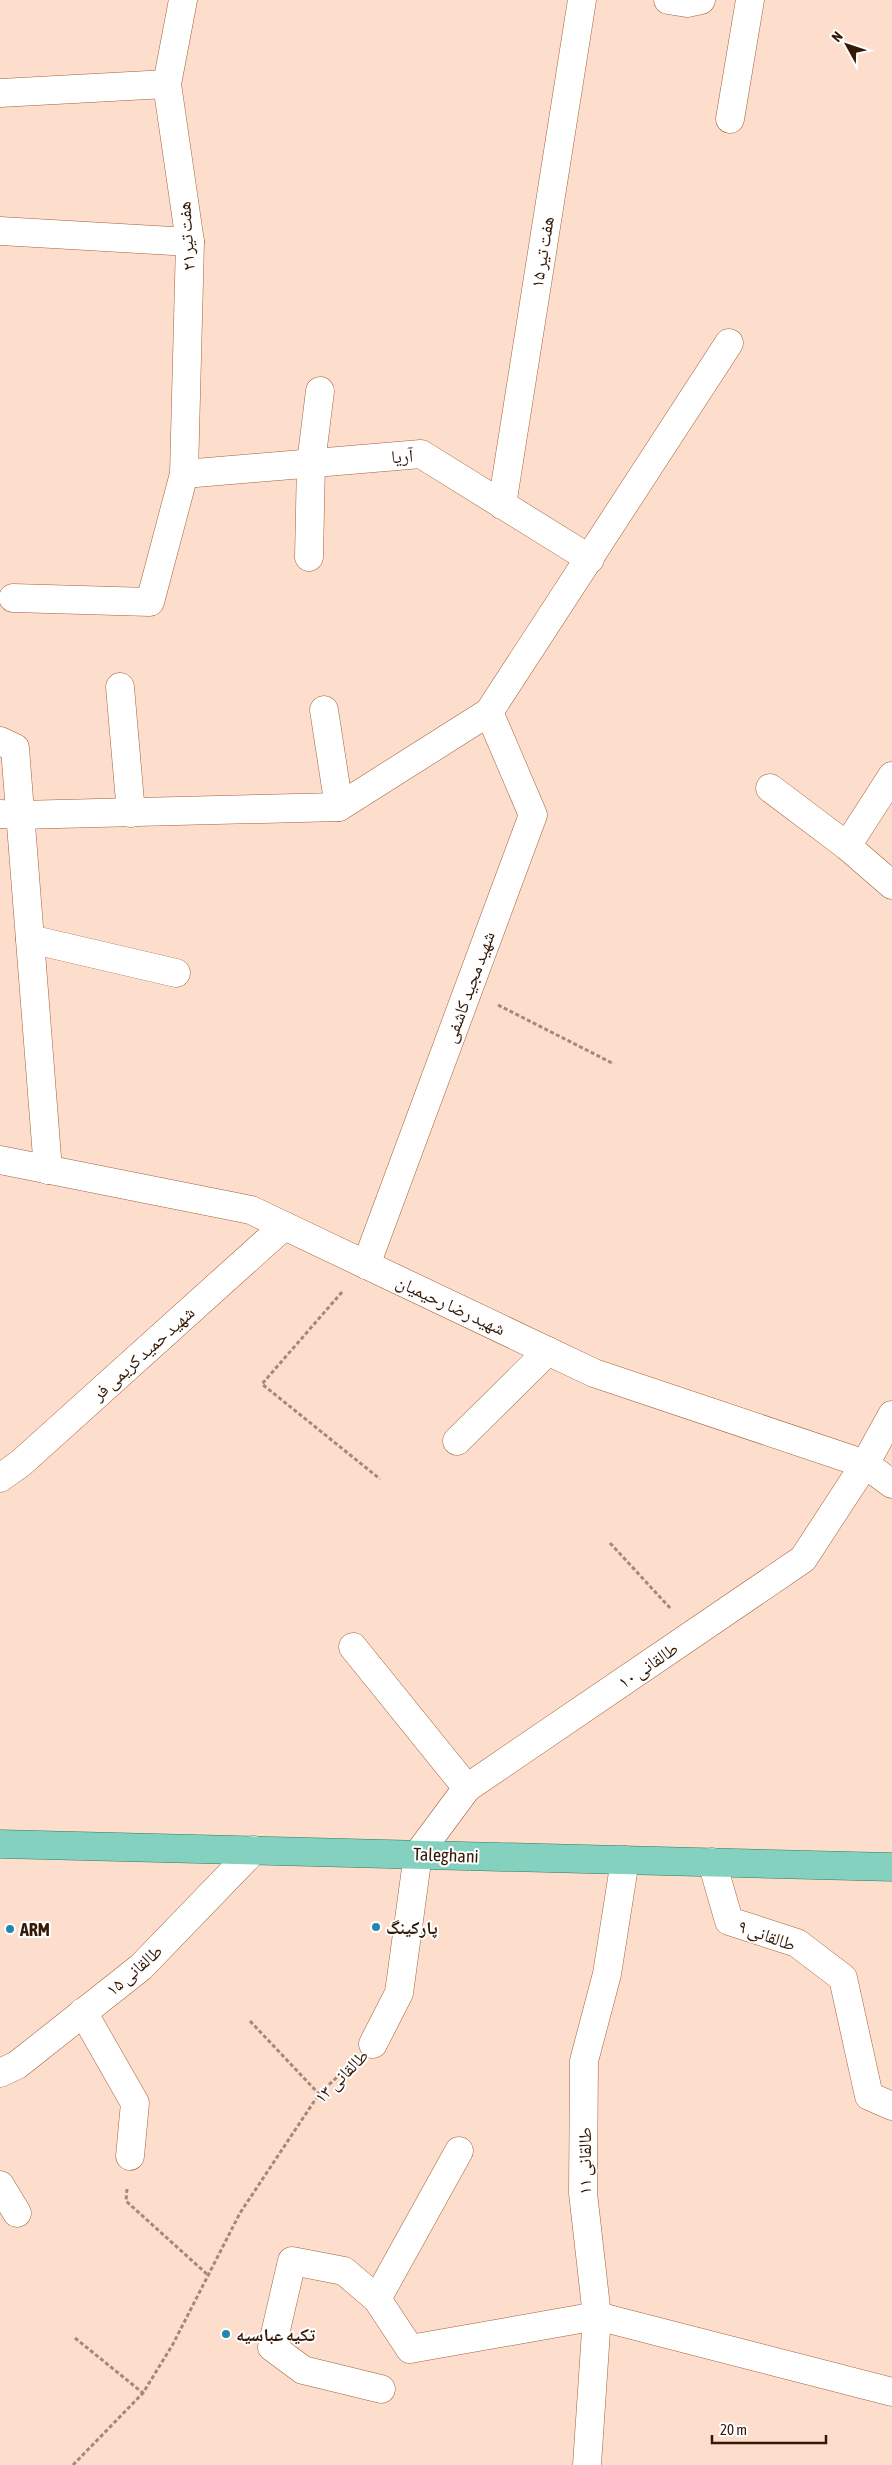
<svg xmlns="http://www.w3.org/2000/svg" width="892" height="2465" viewBox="0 0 892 2465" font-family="'Asap Condensed','Noto Naskh Arabic',sans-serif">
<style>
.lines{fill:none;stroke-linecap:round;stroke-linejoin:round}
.minor-casing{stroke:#a36136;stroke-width:29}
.major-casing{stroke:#317d61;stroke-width:29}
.path{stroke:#a58876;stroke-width:3;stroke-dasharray:4 2.5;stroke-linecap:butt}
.minor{stroke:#fff;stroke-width:28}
.major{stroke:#83d1be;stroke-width:28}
.poi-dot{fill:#2287b0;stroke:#fff;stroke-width:2}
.labels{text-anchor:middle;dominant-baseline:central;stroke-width:4;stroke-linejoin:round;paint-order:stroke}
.street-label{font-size:18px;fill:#341907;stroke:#fff}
.poi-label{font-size:18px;font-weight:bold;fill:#341907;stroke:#fff;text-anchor:start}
</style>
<rect width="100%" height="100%" fill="#fddecd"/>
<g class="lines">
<defs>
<g id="minor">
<path d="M 668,0 L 687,3 L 701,0"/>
<path d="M 0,93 L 167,84"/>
<path d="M 730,119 L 750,0"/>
<path d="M 0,231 L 190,242"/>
<path d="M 184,474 L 421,454 L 590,559"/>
<path d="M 502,505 L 582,0"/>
<path d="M 309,557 L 311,463 L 320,391"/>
<path d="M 13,598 L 150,602 L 184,474 L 190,242 L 167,84 L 183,0"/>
<path d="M 120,687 L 131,813"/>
<path d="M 324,710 L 339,807"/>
<path d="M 0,741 L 15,748 L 48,1170"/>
<path d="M 770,788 L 847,846 L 892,885"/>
<path d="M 0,814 L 19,815 L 339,807 L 489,712 L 729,343"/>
<path d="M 847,846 L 892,776"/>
<path d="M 30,939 L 176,973"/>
<path d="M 0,1160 L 251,1210 L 594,1373 L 865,1464 L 892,1484"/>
<path d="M 366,1265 L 533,815 L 489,712"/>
<path d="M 457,1441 L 548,1351"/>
<path d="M 0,1478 L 21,1463 L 284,1226"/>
<path d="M 353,1647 L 467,1788"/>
<path d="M 712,1862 L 729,1921 L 797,1943 L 843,1978 L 869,2096 L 892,2106"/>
<path d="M 83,2012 L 135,2103 L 130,2156"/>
<path d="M 373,2044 L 399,1993 L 418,1854 L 467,1788 L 803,1559 L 865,1464 L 892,1415"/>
<path d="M 0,2073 L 17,2065 L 141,1967 L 254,1850"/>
<path d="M 0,2185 L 17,2213"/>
<path d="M 377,2299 L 459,2151"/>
<path d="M 381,2389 L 303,2370 L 272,2347 L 292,2261 L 344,2271 L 377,2299 L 410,2349 L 597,2316 L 892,2392"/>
<path d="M 587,2465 L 597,2316 L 583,2193 L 584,2061 L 607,1974 L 625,1860"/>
</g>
<path id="major" d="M 0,1844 L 892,1867"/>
</defs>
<!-- minor casing -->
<use href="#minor" class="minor-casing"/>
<!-- major casing -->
<use href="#major" class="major-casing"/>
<!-- path -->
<g class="path">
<path d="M 498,1005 L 614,1064"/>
<path d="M 342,1292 L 262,1384 L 380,1479"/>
<path d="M 610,1543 L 671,1609"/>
<path d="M 250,2021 L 319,2094"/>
<path d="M 127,2189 L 126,2201 L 209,2276"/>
<path d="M 75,2338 L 143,2393"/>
<path d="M 73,2465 L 143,2393 L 173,2344 L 240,2213 L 319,2094 L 349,2066"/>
</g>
<!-- minor -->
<use href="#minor" class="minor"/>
<!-- major -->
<use href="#major" class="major"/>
</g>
<!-- markers -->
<g class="poi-dot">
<circle cx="376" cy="1927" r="5"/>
<circle cx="10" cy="1929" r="5"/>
<circle cx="226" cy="2334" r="5"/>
</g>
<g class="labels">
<!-- street labels -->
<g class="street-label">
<text transform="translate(186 236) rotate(-94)">هفت تیر۲۱</text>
<text transform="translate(542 252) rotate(-81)">هفت تیر ۱۵</text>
<text transform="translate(402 456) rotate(-4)">آریا</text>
<text transform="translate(469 987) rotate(-70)">شهید مجید کاشفی</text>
<text transform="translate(451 1305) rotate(25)">شهید رضا رحیمیان</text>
<text transform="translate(143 1353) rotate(-42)">شهید حمید کریمی فر</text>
<text transform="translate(648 1665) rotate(-34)">طالقانی ۱۰</text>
<text transform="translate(446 1855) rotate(2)">Taleghani</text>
<text transform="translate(767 1935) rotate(20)">طالقانی ۹</text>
<text transform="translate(134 1970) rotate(-41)">طالقانی ۱۵</text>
<text transform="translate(341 2076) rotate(-45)">طالقانی ۱۳</text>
<text transform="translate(584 2161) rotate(-90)">طالقانی ۱۱</text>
</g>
<!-- poi labels -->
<g class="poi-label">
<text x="386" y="1927">پارکینگ</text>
<text x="20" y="1929">ARM</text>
<text x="236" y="2334">تکیه عباسیه</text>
</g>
</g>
<!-- north arrow -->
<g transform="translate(847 45) rotate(310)" stroke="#ffffff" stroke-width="4" paint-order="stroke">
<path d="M0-4L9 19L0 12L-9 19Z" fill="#341907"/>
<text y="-8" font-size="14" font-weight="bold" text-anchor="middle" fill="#341907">N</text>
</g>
<!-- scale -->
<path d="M712 2435v8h114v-8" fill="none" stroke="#341907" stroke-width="2.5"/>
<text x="720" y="2435" font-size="15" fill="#341907" stroke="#ffffff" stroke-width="4" paint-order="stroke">20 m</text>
</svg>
